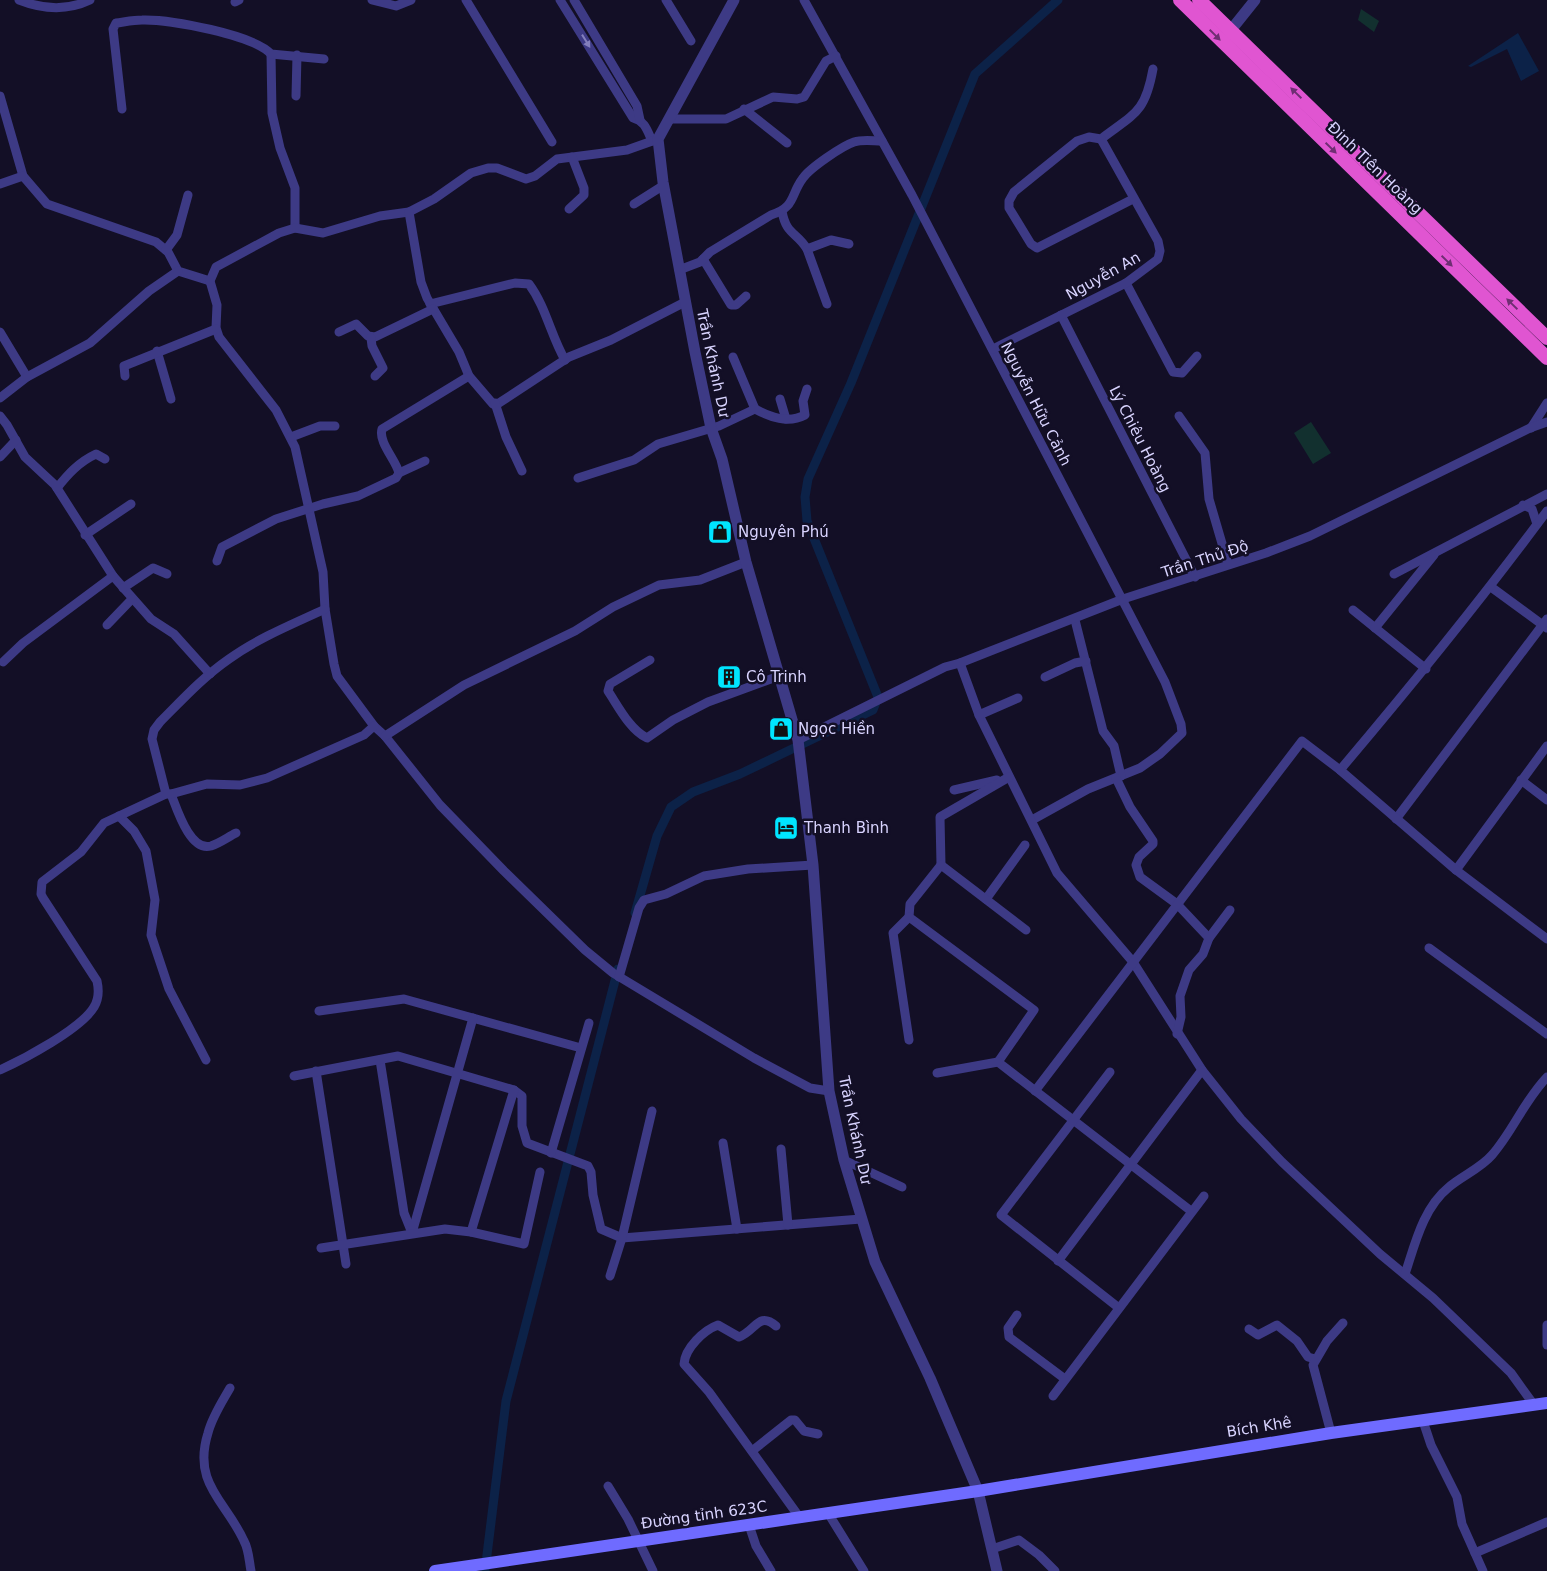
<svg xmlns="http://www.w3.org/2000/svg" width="1547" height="1571" viewBox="0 0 1547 1571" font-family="'DejaVu Sans',sans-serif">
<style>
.green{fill:#12302f}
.water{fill:#0c2248}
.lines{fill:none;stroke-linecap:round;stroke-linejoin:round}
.canal{stroke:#0c2248;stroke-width:9}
.minor{stroke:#3d3a85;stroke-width:9}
.tertiary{stroke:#3d3a85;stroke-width:11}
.secondary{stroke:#6f6bff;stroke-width:12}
.trunk{stroke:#e055d1;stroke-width:14}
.oneway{fill:#6f2e73}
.oneway2{fill:#837fbc}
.labels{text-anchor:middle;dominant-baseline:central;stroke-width:5;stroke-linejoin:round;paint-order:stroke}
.street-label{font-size:15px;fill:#d9d4ff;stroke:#130f26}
.poi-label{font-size:15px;fill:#d9d4ff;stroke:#130f26;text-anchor:start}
</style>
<rect width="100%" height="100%" fill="#130f26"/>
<!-- green -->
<g class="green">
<path d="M 1361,9 L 1379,21 L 1374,32 L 1358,20 Z"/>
<path d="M 1311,422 L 1331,453 L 1313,464 L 1294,433 Z"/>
</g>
<!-- water -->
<path class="water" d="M 1518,33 L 1539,71 L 1521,81 L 1507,49 L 1471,67 L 1468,66 Z"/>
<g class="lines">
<!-- canal -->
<g class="canal">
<path d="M 635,913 L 657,836 L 671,807 L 693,792 L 740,774 L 873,710 L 878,697 L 807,521 L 805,497 L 808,479 L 851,383 L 975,74 L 1058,0"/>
<path d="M 485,1571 L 506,1401 L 618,969"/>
</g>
<!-- minor -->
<g class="minor">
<path d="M 19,0 C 42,9 67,11 90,0"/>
<path d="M 372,0 L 396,6 L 411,0"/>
<path d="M 466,0 L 552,142"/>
<path d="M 560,0 L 633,118 C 645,121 647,130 652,141"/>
<path d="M 574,0 L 637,106 L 640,120"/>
<path d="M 666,0 L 691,41"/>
<path d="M 804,0 L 912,195 L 1165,682 L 1181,724 L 1182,733 L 1160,754 L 1140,768 L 1088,789 L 1032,820"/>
<path d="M 235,2 L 239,0"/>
<path d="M 271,54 L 272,113 L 280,148 L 295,188 L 295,228"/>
<path d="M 0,96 L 23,176 L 47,204 L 156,242 L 168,252 L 178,271 L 210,281"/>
<path d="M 296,96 L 297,55"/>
<path d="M 122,109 L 113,29 L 116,23 C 124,22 134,20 142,20 C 170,19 254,35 271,54 L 324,59"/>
<path d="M 744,109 L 787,143"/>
<path d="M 669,119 L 726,119 L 773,97 L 797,99 L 804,97 L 826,61 L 836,56"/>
<path d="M 658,139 L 627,150 L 557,159 L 535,176 L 526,179 L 497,168 L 488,168 L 471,173 L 434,199 L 409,212 L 380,216 L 323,233 L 295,228 L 279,233 L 216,267 L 210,281 L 217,305 L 216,328 L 219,337 L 276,410 L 295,447 L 323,572 L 325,609 L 334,664 L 337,676 L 374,726 L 385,736 L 440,805 L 504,871 L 585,950 L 613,973 L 754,1058 L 810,1088 L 829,1091"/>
<path d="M 0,184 L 23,176"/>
<path d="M 1133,199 L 1037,248 L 1031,244 L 1009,208 L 1009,201 L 1014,192 L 1077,141 L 1089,137 L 1101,139 C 1135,113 1145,113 1153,69"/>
<path d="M 634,204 L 664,185"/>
<path d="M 569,209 L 584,195 L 584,188 L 572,157"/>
<path d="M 782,211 C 786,235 797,232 807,249 L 827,304"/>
<path d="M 409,212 L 421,282 L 427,298 L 459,352 L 469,376 L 493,404 L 499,403 L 569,357 L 611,340 L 685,302"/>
<path d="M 807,249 L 831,240 L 849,244"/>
<path d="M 166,250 L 177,235 L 188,195"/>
<path d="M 703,259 L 731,305 L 736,305 L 746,296"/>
<path d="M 679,270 L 700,262 L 710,252 L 771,215 C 796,207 790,195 803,178 C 810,168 842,146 854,142 C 863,139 873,141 882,141"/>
<path d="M 1126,283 L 1173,372 L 1182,373 L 1197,356"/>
<path d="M 430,304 L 515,283 L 529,284 C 546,307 551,336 565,360"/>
<path d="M 1061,315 L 1195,577"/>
<path d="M 0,332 L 27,377"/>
<path d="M 339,332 L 356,324 L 368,336 L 375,337 L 433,309"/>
<path d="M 371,338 L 372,346 L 383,368 L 375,376"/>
<path d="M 993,349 L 1126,283 L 1158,259 L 1160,251 L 1158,241 L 1101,139"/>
<path d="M 157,351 L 171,399"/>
<path d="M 733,357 L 755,409"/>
<path d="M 125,376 L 124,366 L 216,329"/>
<path d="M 0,398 L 27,377 L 90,343 L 149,291 L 178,271"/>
<path d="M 780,399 L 786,419"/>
<path d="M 495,403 L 506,437 L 522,471"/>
<path d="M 0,416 L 7,425 L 25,457 L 55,485 L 113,576 L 151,619 L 174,634 L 210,674"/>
<path d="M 1179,416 L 1205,453 L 1209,499 L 1228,564"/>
<path d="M 1531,428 L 1547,403"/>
<path d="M 291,437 L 320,426 L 335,426"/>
<path d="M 0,457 L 16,440"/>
<path d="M 399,473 L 425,461"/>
<path d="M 578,478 L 634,460 L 658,444 L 719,426 L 755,409 C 770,417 788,424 805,415 L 803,401 L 807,389"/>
<path d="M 57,488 C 68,474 79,462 96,454 L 105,459"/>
<path d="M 1523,505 L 1532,509 L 1537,524"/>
<path d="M 85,535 L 131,504"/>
<path d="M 217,561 L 222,547 L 276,519 L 323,504 L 358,496 L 396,478 L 399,473 C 396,460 378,442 382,429 L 469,376"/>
<path d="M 1394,574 L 1547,494"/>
<path d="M 1491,587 L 1547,628"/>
<path d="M 123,588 L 153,568 L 167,574"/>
<path d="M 1353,610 L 1426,669"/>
<path d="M 1075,620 L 1103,731 L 1114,746 L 1121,776"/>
<path d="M 107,625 L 132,599"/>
<path d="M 1375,628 L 1434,555"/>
<path d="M 650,660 L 610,684 L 608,691 C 618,706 630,730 647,738 L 673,720 L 708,702 L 779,676"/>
<path d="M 3,662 L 23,643 L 113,576"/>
<path d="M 960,663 L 979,715 L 1057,873 L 1133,962 L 1202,1070 L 1241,1119 L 1282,1162 L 1380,1254 L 1433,1298 L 1511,1373 L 1534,1405"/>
<path d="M 1045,677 L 1075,663 L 1086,661"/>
<path d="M 979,715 L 1018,698"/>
<path d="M 385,736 L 464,685 L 575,631 L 613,607 L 659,585 L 700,580 L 746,562"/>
<path d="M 798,740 L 945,667 L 960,663 L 1123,599 L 1266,553 L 1310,536 L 1530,428 L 1547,422"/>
<path d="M 1340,770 C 1412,685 1481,600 1547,511"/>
<path d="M 1116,778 L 1130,807 L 1153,841 L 1153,844 L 1139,857 L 1136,865 L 1140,877 L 1177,904 L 1209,938 L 1203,954 L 1189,970 L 1180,996 L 1181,1017 L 1177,1034"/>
<path d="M 1521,780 L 1547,800"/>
<path d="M 954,790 L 997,780"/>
<path d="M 166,794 L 152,739 L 154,730 L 160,722 C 182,700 203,677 229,659 C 258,638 293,624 325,609"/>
<path d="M 171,794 C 177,809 190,852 211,846 C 220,843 228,837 236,833"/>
<path d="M 119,816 L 134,831 L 146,851 L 155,900 L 151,935 L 169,989 L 206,1060"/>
<path d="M 1396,819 L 1547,619"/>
<path d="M 941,865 L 940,817 L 1009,777"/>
<path d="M 1456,870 L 1547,746"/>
<path d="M 986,899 L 1025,845"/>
<path d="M 1026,930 L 941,865 L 910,904 L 909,917 L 1034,1010 L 998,1062 L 1191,1211"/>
<path d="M 1209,938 L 1230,910"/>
<path d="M 1429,948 L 1547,1034"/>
<path d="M 619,977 L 639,908 L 644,900 L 666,894 L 704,876 L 748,869 L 813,865"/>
<path d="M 319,1011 L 404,999 L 581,1048"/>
<path d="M 909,1040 L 893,933 L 909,917"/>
<path d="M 380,1060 L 404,1213 L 412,1233"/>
<path d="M 0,1070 C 24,1059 81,1029 94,1007 C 99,999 99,990 97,981 L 43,898 L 41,894 L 42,882 L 81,852 L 104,823 L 166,794 L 171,794 L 207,784 L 240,785 L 267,778 L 364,735 L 374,726"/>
<path d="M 316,1071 L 346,1264"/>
<path d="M 1110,1072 L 1001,1215 L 1119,1308"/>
<path d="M 937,1073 L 998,1062"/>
<path d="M 294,1076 L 398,1056 L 514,1090 L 522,1096 L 522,1126 L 527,1143 L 588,1166 L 591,1172 L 593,1195 L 601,1229 L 622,1238 L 861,1219"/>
<path d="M 1035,1091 L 1302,741 L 1340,770 L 1456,870 L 1547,939"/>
<path d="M 723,1143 L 737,1229"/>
<path d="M 781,1149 L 788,1225"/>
<path d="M 551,1153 L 589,1023"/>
<path d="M 844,1160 L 902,1187"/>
<path d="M 471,1232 L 514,1090"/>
<path d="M 412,1233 L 473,1018"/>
<path d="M 321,1248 L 445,1229 L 471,1232 L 524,1244 L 540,1172"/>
<path d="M 1058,1261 L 1202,1070"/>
<path d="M 1405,1274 C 1415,1244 1423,1208 1449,1187 C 1462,1176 1481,1168 1492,1155 C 1513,1131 1524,1101 1547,1077"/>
<path d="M 610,1276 L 622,1238 L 652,1111"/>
<path d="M 1017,1315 L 1008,1328 L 1009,1337 L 1065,1379"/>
<path d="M 1547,1325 L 1547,1345"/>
<path d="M 776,1326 C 758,1311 756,1331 739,1337 L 718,1325 C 704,1330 685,1348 684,1364 L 709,1392 L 800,1518"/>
<path d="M 1249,1329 L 1258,1335 L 1277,1325 L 1297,1341 L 1308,1357 L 1315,1359"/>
<path d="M 230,1388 C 222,1402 212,1417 208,1433 C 192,1484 226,1501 244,1541 C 249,1550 249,1561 251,1571"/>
<path d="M 1053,1396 L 1204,1196"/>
<path d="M 1423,1421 L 1431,1445 L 1457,1497 L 1462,1524 L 1483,1571"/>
<path d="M 1331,1433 L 1313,1365 L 1327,1341 L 1343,1323"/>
<path d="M 752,1451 L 791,1420 L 795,1420 L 804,1431 L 818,1434"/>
<path d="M 608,1486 L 628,1519 L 653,1571"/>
<path d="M 828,1513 L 864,1571"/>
<path d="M 749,1525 L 756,1546 L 771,1571"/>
<path d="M 992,1549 L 1019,1540 L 1039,1555 L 1055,1571"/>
<path d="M 1475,1553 L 1547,1522"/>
</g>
<!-- tertiary -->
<g class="tertiary">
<path d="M 734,0 L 658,139 L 663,182 L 695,352 L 711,428 L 722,459 L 746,562 L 798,740 L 813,865 L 829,1091 L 844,1160 L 875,1262 L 930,1378 L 978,1491 L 997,1571"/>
<path d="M 1231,30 L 1255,0"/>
</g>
<!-- secondary -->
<path class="secondary" d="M 435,1571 L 978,1491 L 1331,1433 L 1547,1403"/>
<!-- trunk -->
<g class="trunk">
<path d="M 1180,0 L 1547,358"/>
<path d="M 1199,0 L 1547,338"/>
</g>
</g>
<!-- one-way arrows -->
<defs><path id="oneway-solid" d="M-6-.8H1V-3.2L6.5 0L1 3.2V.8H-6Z" transform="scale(1.25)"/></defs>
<g class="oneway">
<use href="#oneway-solid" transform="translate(1215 35) rotate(45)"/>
<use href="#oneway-solid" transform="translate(1296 93) rotate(-136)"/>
<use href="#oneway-solid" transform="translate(1331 148) rotate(44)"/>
<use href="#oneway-solid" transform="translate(1447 261) rotate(44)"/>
<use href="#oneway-solid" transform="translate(1512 304) rotate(-136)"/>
</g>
<use class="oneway2" href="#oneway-solid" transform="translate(586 41) rotate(58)"/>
<!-- icons -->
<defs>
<symbol id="shop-square" viewBox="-11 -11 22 22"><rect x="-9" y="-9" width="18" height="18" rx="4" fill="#00e5ff" stroke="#130f26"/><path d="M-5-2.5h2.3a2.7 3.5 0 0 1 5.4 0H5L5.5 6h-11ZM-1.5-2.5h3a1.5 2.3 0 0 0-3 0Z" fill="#111"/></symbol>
<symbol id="building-square" viewBox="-11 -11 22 22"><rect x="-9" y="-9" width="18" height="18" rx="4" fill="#00e5ff" stroke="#130f26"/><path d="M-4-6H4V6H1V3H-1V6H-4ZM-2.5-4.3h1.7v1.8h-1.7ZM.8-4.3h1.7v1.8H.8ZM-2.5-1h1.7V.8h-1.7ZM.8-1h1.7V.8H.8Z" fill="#111"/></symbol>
<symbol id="hotel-square" viewBox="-11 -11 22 22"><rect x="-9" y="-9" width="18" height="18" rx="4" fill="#00e5ff" stroke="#130f26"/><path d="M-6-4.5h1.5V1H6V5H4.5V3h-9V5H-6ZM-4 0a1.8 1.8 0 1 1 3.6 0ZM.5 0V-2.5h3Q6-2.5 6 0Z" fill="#111"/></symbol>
</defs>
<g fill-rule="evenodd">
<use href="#shop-square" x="706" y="518" width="28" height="28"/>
<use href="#building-square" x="715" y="663" width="28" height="28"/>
<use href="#shop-square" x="767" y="715" width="28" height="28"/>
<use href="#hotel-square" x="772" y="814" width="28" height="28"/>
</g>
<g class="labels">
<!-- street labels -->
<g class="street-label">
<text transform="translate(1375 168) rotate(44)">Đinh Tiên Hoàng</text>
<text transform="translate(1103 276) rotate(-29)">Nguyễn An</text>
<text transform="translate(713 363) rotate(78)">Trần Khánh Dư</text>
<text transform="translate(1036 404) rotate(63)">Nguyễn Hữu Cảnh</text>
<text transform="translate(1140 439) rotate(63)">Lý Chiêu Hoàng</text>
<text transform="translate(1205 559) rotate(-18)">Trần Thủ Độ</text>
<text transform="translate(855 1130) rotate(78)">Trần Khánh Dư</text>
<text transform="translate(1259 1427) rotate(-9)">Bích Khê</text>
<text transform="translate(704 1515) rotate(-8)">Đường tỉnh 623C</text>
</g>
<!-- poi labels -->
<g class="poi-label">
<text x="738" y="532">Nguyên Phú</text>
<text x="746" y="677">Cô Trinh</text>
<text x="798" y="729">Ngọc Hiền</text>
<text x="804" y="828">Thanh Bình</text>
</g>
</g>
</svg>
